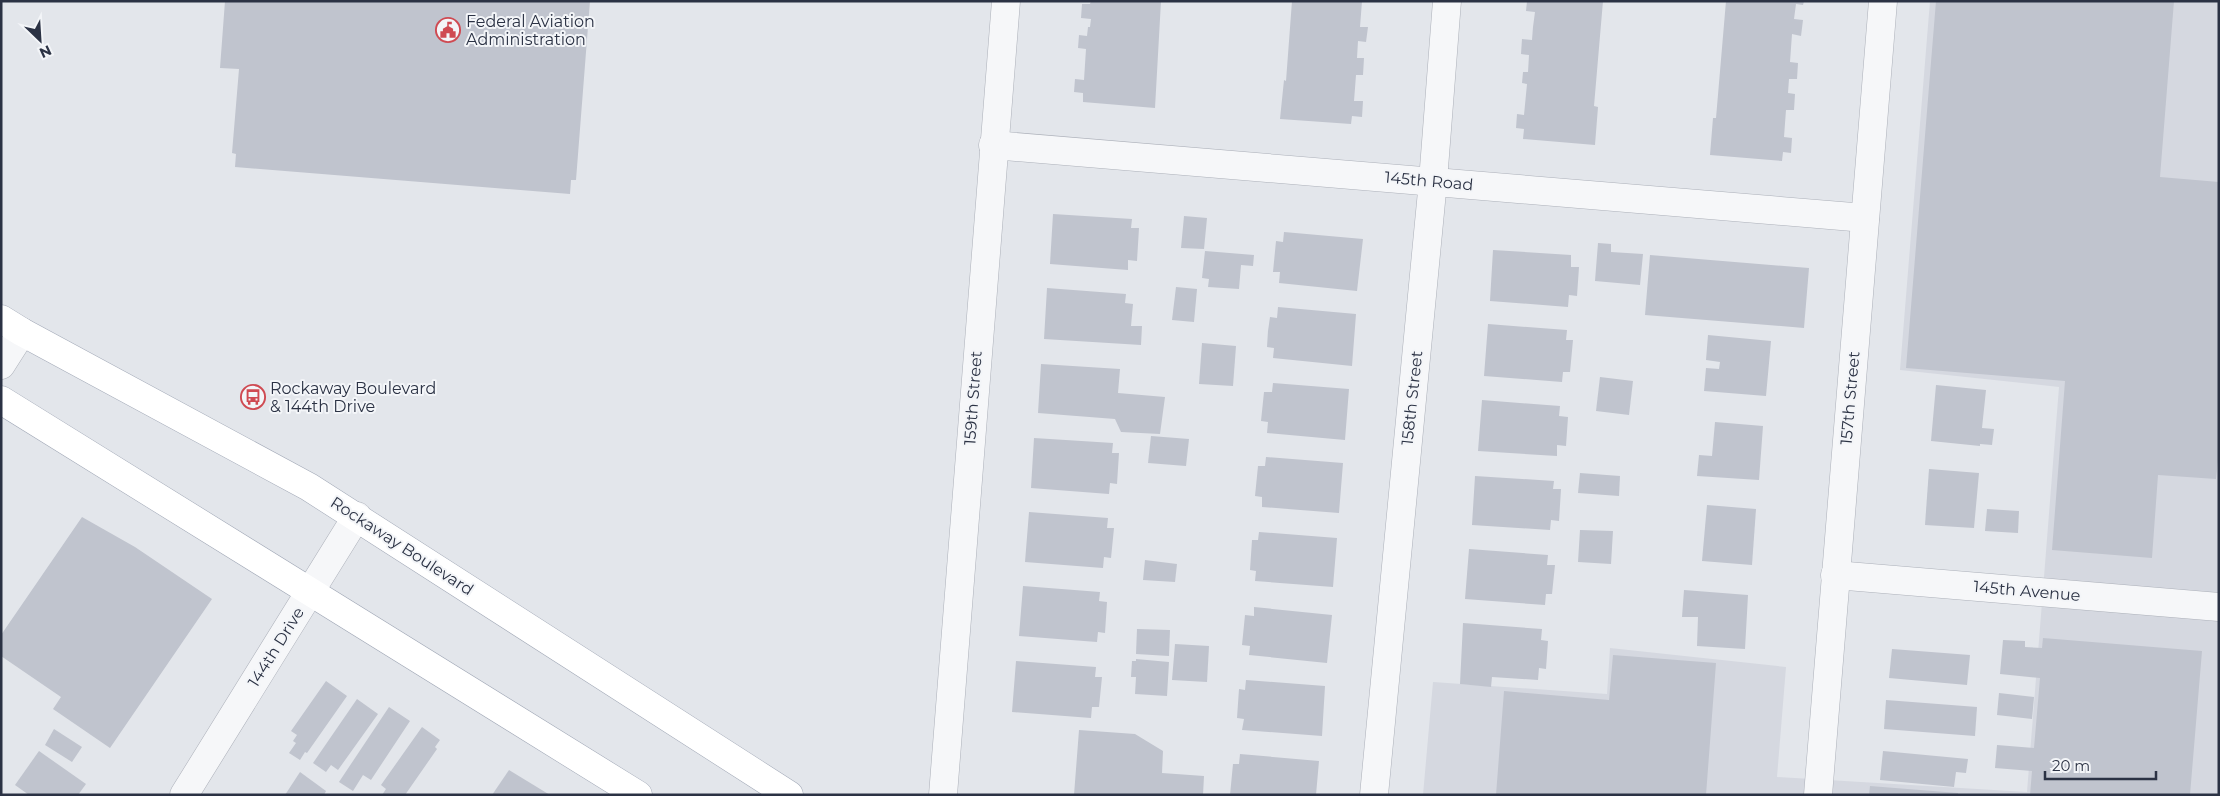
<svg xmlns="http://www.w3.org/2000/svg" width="2220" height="796" viewBox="0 0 2220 796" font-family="Montserrat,sans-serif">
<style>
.built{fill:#d5d8e0}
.building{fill:#c0c4ce}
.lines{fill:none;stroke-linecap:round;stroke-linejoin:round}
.minor-casing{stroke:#acb0b9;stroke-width:29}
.major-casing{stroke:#a2a9b7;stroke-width:29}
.minor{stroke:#f6f7f9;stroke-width:28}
.major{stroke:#fff;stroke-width:28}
.labels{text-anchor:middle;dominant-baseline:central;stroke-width:4;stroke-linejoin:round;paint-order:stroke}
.poi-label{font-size:16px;fill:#2b3244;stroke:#f3f5f8;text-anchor:start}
.street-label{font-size:16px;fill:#2b3244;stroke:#f3f5f8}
</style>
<rect width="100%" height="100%" fill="#e3e6eb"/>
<!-- built -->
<path class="built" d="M 1930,1 L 2219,1 L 2219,795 L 1423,795 L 1433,682 L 1607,694 L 1610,648 L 1786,667 L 1777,777 L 2027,792 L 2059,387 L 1900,370 Z"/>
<!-- building -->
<g class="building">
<path d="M 225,1 L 590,1 L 576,180 L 571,180 L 570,194 L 235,167 L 236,154 L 232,153 L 239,69 L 220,68 Z"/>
<path d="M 1091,1 L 1161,1 L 1155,108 L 1083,102 L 1083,93 L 1074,92 L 1075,79 L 1084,80 L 1086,49 L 1078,48 L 1079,35 L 1087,36 L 1088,27 L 1090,27 L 1091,19 L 1081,18 L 1082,4 L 1090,4 Z"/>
<path d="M 1292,1 L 1362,1 L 1360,27 L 1368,27 L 1366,42 L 1358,41 L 1357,58 L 1364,58 L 1363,75 L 1356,75 L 1354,101 L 1363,101 L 1362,117 L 1352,116 L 1351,124 L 1280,119 L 1284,80 L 1286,81 Z"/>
<path d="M 1527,1 L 1603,1 L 1594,106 L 1598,107 L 1595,145 L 1523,139 L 1524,129 L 1516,128 L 1517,114 L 1524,115 L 1527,84 L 1522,83 L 1523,72 L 1528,72 L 1529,55 L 1521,54 L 1522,39 L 1532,40 L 1533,27 L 1535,12 L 1526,11 Z"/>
<path d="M 1726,1 L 1804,1 L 1803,5 L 1796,4 L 1794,19 L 1803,20 L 1801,36 L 1792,34 L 1790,62 L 1798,63 L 1797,79 L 1789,79 L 1788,93 L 1795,94 L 1794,110 L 1786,110 L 1784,137 L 1792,138 L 1791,153 L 1783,152 L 1782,161 L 1710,155 L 1713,118 L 1716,118 Z"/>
<path d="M 1936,1 L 2174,1 L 2160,177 L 2219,182 L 2219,451 L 2216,479 L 2158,475 L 2152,558 L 2052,550 L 2065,381 L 1906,368 Z"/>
<path d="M 1053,214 L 1132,219 L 1131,228 L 1139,228 L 1137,261 L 1128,260 L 1128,270 L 1050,264 Z"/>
<path d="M 1184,216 L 1207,218 L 1204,249 L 1181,248 Z"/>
<path d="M 1284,232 L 1363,239 L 1357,291 L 1279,283 L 1280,272 L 1273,272 L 1276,241 L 1283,242 Z"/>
<path d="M 1598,243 L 1611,244 L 1611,252 L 1643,254 L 1640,285 L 1595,281 Z"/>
<path d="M 1493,250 L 1571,255 L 1571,267 L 1579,267 L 1577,296 L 1569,295 L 1568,307 L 1490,301 Z"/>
<path d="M 1205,251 L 1254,255 L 1253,266 L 1241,265 L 1239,289 L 1208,287 L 1209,279 L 1202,278 Z"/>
<path d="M 1650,255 L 1809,268 L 1804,328 L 1645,315 Z"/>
<path d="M 1176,287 L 1197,289 L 1194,322 L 1172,320 Z"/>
<path d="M 1047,288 L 1126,294 L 1125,303 L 1133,304 L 1131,326 L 1142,326 L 1141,345 L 1044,339 Z"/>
<path d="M 1278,307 L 1356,314 L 1352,366 L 1273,358 L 1274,348 L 1267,347 L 1268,331 L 1270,317 L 1277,318 Z"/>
<path d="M 1488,324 L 1567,330 L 1566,340 L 1573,340 L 1570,372 L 1563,372 L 1562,382 L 1484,376 Z"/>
<path d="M 1708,335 L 1771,341 L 1766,396 L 1704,391 L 1706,368 L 1719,369 L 1720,362 L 1706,360 Z"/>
<path d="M 1202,343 L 1236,346 L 1233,386 L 1199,384 Z"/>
<path d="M 1041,364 L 1120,369 L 1118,393 L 1165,397 L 1160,434 L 1121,432 L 1115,419 L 1038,413 Z"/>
<path d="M 1600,377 L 1633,381 L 1629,415 L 1596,411 Z"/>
<path d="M 1273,383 L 1349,389 L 1345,440 L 1267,433 L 1268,422 L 1261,421 L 1264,392 L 1272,392 Z"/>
<path d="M 1936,385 L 1986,390 L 1982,428 L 1994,429 L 1992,445 L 1980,444 L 1980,446 L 1931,441 Z"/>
<path d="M 1482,400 L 1560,406 L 1559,416 L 1568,417 L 1566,446 L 1557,445 L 1557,456 L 1478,451 Z"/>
<path d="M 1715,422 L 1763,426 L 1759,480 L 1697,476 L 1699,455 L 1712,456 Z"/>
<path d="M 1151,436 L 1189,439 L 1186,466 L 1148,463 Z"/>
<path d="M 1034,438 L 1113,443 L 1112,453 L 1119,453 L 1117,484 L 1110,483 L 1109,494 L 1031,488 Z"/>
<path d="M 1266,457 L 1343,463 L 1339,513 L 1262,507 L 1262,497 L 1255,496 L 1258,466 L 1265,466 Z"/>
<path d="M 1929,469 L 1979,473 L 1974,528 L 1925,525 Z"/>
<path d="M 1580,473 L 1620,476 L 1619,496 L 1578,493 Z"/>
<path d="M 1475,476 L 1554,481 L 1553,489 L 1561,489 L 1559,521 L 1551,520 L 1550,530 L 1472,525 Z"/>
<path d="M 1707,505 L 1756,509 L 1752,565 L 1702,561 Z"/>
<path d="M 1987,509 L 2019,511 L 2018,533 L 1985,531 Z"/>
<path d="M 1029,512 L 1108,518 L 1107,528 L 1114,528 L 1111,558 L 1104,557 L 1103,568 L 1025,562 Z"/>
<path d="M 82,517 L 135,547 L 212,599 L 110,748 L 53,709 L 61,697 L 1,656 L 1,635 Z"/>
<path d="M 1580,530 L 1613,531 L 1611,564 L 1578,562 Z"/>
<path d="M 1259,532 L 1337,538 L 1333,587 L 1255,581 L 1256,571 L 1250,570 L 1252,540 L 1258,540 Z"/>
<path d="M 1469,549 L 1548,555 L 1547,565 L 1555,565 L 1552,594 L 1546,594 L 1545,605 L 1465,599 Z"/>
<path d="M 1145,560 L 1177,564 L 1175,582 L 1143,580 Z"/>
<path d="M 1023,586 L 1100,592 L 1099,601 L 1107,602 L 1105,633 L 1098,632 L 1097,642 L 1019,636 Z"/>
<path d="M 1684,590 L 1748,595 L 1745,649 L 1697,646 L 1698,617 L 1682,617 Z"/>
<path d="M 1254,607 L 1332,615 L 1327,663 L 1249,655 L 1250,646 L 1242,645 L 1245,615 L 1254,616 Z"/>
<path d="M 1463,623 L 1542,629 L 1541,640 L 1548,641 L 1546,669 L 1539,668 L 1538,680 L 1492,677 L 1491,687 L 1460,684 Z"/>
<path d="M 1137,629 L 1170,630 L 1169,656 L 1136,654 Z"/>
<path d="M 2043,638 L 2202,651 L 2190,795 L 2030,795 L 2032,771 L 1995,768 L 1997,745 L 2034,748 L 2040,678 L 2000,674 L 2003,640 L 2025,641 L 2025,647 L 2042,648 Z"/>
<path d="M 1175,644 L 1209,646 L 1207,682 L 1172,680 Z"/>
<path d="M 1892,649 L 1970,655 L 1967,685 L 1889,678 Z"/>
<path d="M 1613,655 L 1716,663 L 1706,795 L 1496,795 L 1504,691 L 1609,700 Z"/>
<path d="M 1136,659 L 1169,662 L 1167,696 L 1135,694 L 1136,677 L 1131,677 L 1132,661 L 1136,661 Z"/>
<path d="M 1016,661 L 1096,667 L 1095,677 L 1102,677 L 1099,707 L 1092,707 L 1091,718 L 1012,712 Z"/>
<path d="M 1246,680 L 1325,686 L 1322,736 L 1242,730 L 1244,719 L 1237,718 L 1239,689 L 1245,690 Z"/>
<path d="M 326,681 L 347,696 L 307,753 L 305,752 L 300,760 L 289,753 L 296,743 L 293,741 L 297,735 L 291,731 Z"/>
<path d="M 1999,693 L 2034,697 L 2032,719 L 1997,715 Z"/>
<path d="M 357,699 L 378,714 L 338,770 L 331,765 L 326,772 L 313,763 Z"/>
<path d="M 1886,700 L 1977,707 L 1975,736 L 1884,729 Z"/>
<path d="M 389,707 L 410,721 L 371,780 L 363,775 L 353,791 L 339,782 Z"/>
<path d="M 422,727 L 440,740 L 435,747 L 437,749 L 405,795 L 382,795 L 386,789 L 381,785 Z"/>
<path d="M 54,729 L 82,747 L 72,762 L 45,745 Z"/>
<path d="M 1079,730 L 1135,734 L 1163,751 L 1162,773 L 1204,776 L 1203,795 L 1074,795 Z"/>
<path d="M 39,751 L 86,784 L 78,795 L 29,795 L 15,785 Z"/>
<path d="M 1883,751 L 1968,759 L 1966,773 L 1956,772 L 1954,787 L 1880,780 Z"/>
<path d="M 1240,754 L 1319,761 L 1316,795 L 1230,795 L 1233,764 L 1239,764 Z"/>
<path d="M 509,770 L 550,795 L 492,795 Z"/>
<path d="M 300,772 L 326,791 L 324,795 L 285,795 Z"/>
<path d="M 1870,786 L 1958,793 L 1958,795 L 1869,795 Z"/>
</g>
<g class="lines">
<defs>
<g id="minor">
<path d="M 993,145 L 1865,218"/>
<path d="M 1,365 L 22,332"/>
<path d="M 1835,575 L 2219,607"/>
<path d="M 184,795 L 357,516"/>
<path d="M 943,795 L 1006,1"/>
<path d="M 1374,795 L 1433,181 L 1447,1"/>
<path d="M 1818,795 L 1883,1"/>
</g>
<g id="major">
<path d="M 1,319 L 22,332 L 309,487 L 789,795"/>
<path d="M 1,400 L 638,795"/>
</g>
</defs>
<!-- minor casing -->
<use href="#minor" class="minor-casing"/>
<!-- major casing -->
<use href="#major" class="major-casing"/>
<!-- minor -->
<use href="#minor" class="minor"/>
<!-- major -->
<use href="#major" class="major"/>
</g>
<!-- icons -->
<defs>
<symbol id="civic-ring" viewBox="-11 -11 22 22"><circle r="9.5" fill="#f3f5f8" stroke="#cf4a52" stroke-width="1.5"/><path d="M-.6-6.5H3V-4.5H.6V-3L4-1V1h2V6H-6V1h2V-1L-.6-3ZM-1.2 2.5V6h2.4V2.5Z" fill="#cf4a52"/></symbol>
<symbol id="bus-ring" viewBox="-11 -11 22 22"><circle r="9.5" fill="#f3f5f8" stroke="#cf4a52" stroke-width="1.5"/><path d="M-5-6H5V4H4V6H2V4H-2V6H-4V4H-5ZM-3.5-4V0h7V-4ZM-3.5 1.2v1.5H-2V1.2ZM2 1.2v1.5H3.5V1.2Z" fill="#cf4a52"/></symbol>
</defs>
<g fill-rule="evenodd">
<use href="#civic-ring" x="434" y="16" width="28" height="28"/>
<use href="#bus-ring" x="239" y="383" width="28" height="28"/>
</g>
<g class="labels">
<!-- poi labels -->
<g class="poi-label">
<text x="466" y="21">Federal Aviation<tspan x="466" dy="18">Administration</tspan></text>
<text x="270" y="388">Rockaway Boulevard<tspan x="270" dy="18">&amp; 144th Drive</tspan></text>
</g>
<!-- street labels -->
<g class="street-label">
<text transform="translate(1429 181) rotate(5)">145th Road</text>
<text transform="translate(973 398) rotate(-86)">159th Street</text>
<text transform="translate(1412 398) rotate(-84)">158th Street</text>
<text transform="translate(1850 398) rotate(-85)">157th Street</text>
<text transform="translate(402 546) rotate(33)">Rockaway Boulevard</text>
<text transform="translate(2027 591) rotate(5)">145th Avenue</text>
<text transform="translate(276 647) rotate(-58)">144th Drive</text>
</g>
</g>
<!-- border -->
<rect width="2220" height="796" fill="none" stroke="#2b3244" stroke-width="5"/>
<!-- north arrow -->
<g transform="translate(40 40) rotate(155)" stroke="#f3f5f8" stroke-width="4" paint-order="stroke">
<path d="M0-4L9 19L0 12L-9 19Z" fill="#2b3244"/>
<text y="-8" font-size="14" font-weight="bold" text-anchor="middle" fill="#2b3244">N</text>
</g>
<!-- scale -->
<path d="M2045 771v8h111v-8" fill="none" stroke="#2b3244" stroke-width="2.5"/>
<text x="2052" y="771" font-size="15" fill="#2b3244" stroke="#f3f5f8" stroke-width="4" paint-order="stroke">20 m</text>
</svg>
